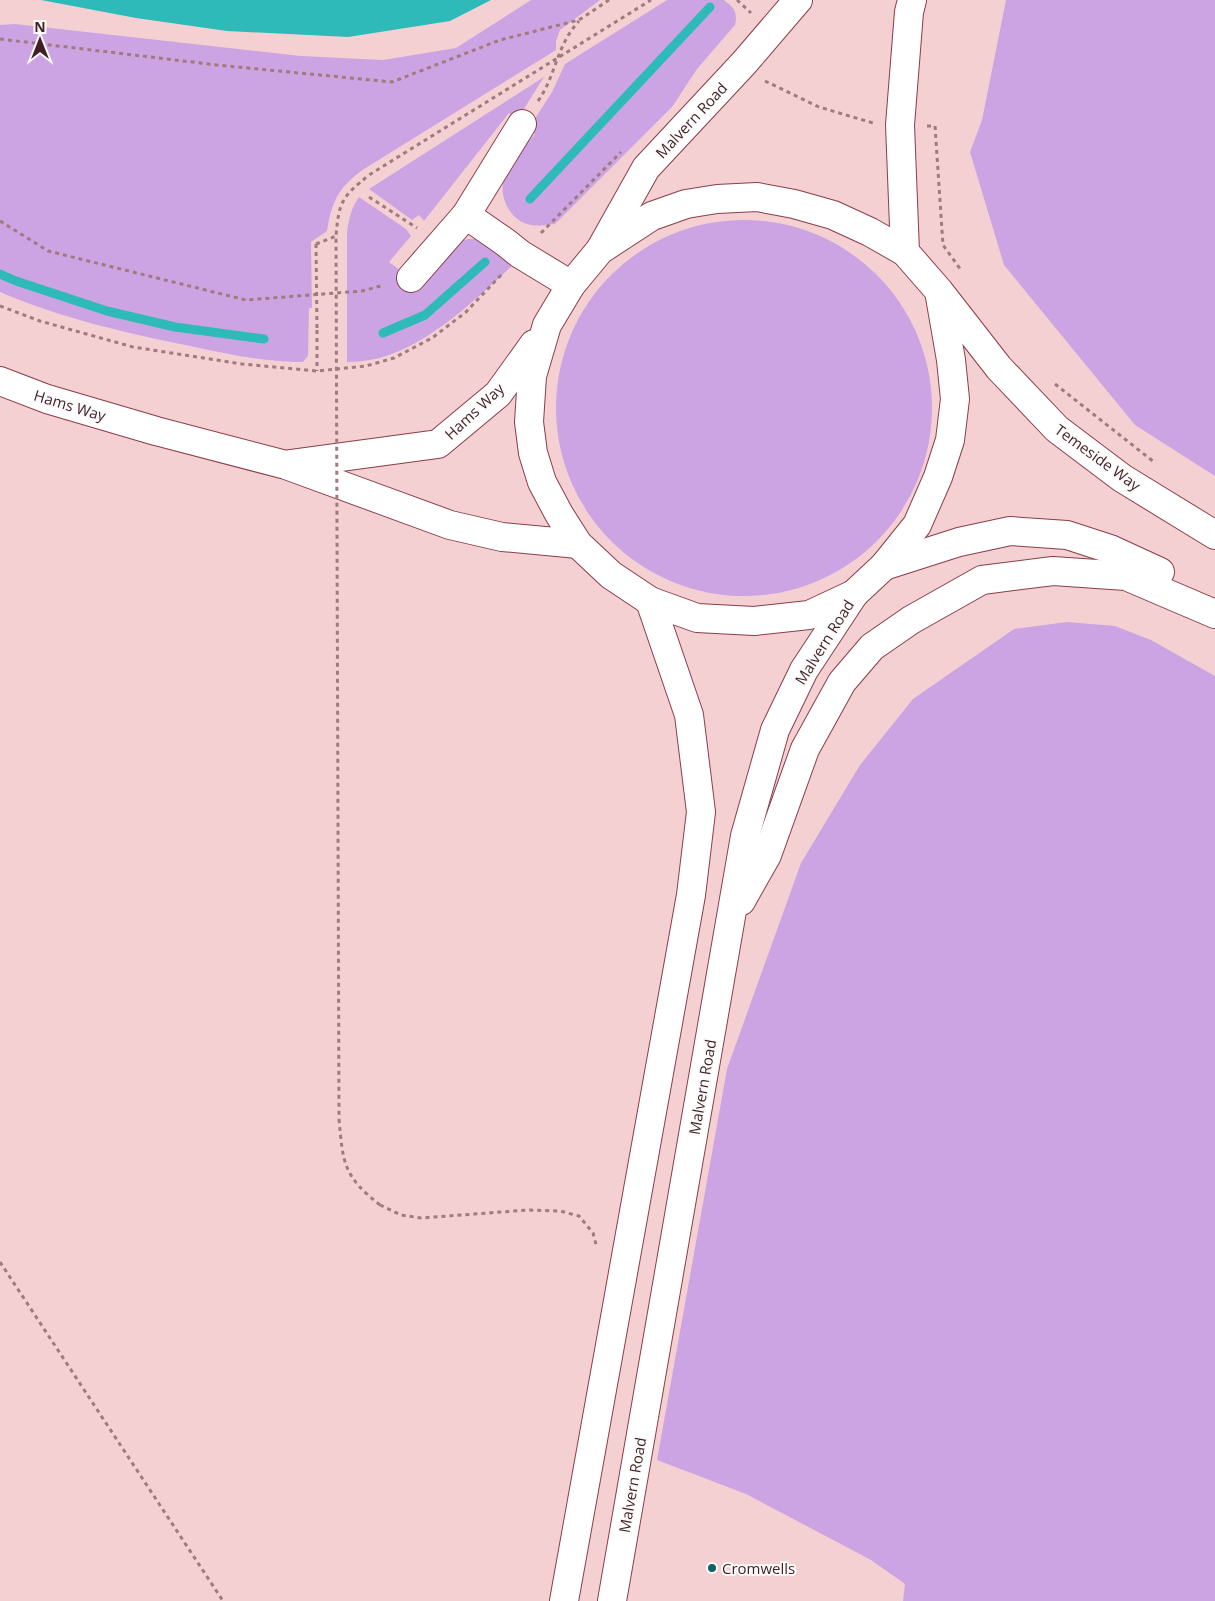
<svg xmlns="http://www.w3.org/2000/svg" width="1215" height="1601" viewBox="0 0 1215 1601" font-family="'Open Sans',sans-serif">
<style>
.green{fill:#cda4e3}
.water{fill:#2dbab8}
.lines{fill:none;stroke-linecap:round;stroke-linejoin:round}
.stream{stroke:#2dbab8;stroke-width:9}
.minor-casing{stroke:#8a3d48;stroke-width:30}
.major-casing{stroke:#8a3d48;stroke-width:30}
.highway-casing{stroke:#8a3d48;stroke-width:30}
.path{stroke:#9f7b7e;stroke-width:3;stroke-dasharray:4 4;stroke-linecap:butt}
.minor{stroke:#fff;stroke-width:28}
.major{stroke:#fff;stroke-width:28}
.highway{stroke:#fff;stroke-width:28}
.path-bridge{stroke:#9f7b7e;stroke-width:3;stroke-dasharray:4 4;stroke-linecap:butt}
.poi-dot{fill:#116261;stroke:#fbfbfb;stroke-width:2}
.labels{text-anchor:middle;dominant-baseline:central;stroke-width:4;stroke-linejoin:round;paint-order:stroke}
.street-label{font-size:15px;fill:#411f23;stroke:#fbfbfb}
.poi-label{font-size:15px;fill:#411f23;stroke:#fbfbfb;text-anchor:start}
</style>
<rect width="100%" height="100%" fill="#f5d0d2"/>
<!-- green -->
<g class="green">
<path d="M 531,0 L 600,0 L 560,30 L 556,41 L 556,50 L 364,169 C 339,187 332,200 327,231 L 311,242 L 312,308 L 309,308 L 308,356 L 303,362 C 265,362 226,354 190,346 C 126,333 60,318 0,292 L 0,25 L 15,24 L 301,56 L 383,60 L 456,48 Z"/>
<path d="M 667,0 L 724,0 C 734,8 738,12 735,25 L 697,69 L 672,107 L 555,224 C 545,225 537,227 527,224 C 509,219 497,193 505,176 C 512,160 524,147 535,134 L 529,128 L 552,92 L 565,64 Z"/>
<path d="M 1006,0 L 1215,0 L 1215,476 L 1135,425 L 1004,265 L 970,152 L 982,120 Z"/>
<path d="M 544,77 L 517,120 L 509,113 L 424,221 L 419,215 L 412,220 L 369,189 Z"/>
<path d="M 359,197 L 406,229 L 411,236 L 389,262 L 416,282 L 458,242 L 468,239 L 481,239 L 513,265 C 475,300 423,351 370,360 C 362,361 354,362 347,362 L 347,232 C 349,219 351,208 359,197 Z"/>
<circle cx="744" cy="408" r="188"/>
<path d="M 1067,622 L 1115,626 L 1151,640 L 1215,676 L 1215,1601 L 903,1601 L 905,1584 L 871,1560 L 746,1494 L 657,1460 L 727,1069 L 801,863 L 860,765 L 913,699 L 1014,629 Z"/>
</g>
<!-- water -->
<path class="water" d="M 41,0 L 491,0 L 450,21 L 348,37 L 227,31 L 136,18 Z"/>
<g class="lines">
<!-- stream -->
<g class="stream">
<path d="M 530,199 L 710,7"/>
<path d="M 0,274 L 16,281 L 107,311 L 175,327 L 264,339"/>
<path d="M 383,333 L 425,315 L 485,262"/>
</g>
<defs>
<g id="minor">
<path d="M 522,124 L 466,215 L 505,242 L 520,254 L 571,285"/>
<path d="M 411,278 L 466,215"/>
</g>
<g id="major">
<path d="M 600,250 L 646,168 L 744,63 L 798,0"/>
<path d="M 905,252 L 900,125 L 909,12 L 912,0"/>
</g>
<g id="highway">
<path d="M 939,291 L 951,360 L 955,399 L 950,440 L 938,477 L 917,525 L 884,566 L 854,594 L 809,615 L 754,621 L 697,618 L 650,601 L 611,575 L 578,544 L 559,514 L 542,482 L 533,453 L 529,422 L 532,376 L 547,325 L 571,285 L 600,250 L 652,216 L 686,204 L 717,199 L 757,197 L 794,204 L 833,215 L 870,232 L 905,252 L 939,291 L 999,368 L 1057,429 L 1122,478 L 1215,535"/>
<path d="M 0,381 L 47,399 L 156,431 L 286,465 L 450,525 L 502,537 L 578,544"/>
<path d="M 290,464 L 438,444 L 498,394 L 534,344"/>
<path d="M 884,566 L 959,542 L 1010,531 L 1067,535 L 1110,549 L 1160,572"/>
<path d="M 741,901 L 767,855 L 805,749 L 842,682 L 872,647 L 911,620 L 982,580 L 1053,571 L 1126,576 L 1215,614"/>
<path d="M 564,1601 L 691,895 L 701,812 L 689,715 L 650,601"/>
<path d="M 612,1601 L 745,836 L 775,730 L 804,670 L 854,594"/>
</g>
</defs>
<!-- minor casing -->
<use href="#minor" class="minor-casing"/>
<!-- major casing -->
<use href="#major" class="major-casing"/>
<!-- highway casing -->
<use href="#highway" class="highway-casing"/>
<!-- path -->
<g class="path">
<path d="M 737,0 L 751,13"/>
<path d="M 0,39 L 217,65 L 392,82 L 500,40 L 579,20 L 609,0"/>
<path d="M 765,81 L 819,107 L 873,123"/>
<path d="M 538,101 C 556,76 556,46 579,21"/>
<path d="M 927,126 L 935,126 L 943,245 L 961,270"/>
<path d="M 369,197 L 417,228"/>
<path d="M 0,221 L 48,251 L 246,300 L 362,291 L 384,285"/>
<path d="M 541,233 L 621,152"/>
<path d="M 316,244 L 336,236"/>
<path d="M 0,306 L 40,321 L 133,347 L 242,364 L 317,371 L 366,366 L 394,358 L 432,338 L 466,312 L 502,274"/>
<path d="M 317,330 L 317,371"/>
<path d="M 1055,384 L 1154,462"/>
<path d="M 380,1205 L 401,1215 L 421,1218 L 528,1210 L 560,1211 L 579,1216 L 593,1233 L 597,1248"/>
<path d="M 0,1262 L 223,1601"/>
</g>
<!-- minor -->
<use href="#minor" class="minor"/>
<!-- major -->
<use href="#major" class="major"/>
<!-- highway -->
<use href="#highway" class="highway"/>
<!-- path-bridge -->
<g class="path-bridge">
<path d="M 316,244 L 317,330"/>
<path d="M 380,1205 C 343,1176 343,1163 339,1119 L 336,236 C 339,201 342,197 369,175 L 651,0"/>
</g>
</g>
<!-- markers -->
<circle class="poi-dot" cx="712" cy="1568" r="5"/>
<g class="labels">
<!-- street labels -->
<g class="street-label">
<text transform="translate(691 120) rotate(-47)">Malvern Road</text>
<text transform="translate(70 405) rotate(17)">Hams Way</text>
<text transform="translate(474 411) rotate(-43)">Hams Way</text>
<text transform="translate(1098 457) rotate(36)">Temeside Way</text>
<text transform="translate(824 642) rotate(-58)">Malvern Road</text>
<text transform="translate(702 1087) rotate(-80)">Malvern Road</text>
<text transform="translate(632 1485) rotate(-80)">Malvern Road</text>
</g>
<!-- poi labels -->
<g class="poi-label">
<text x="722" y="1568">Cromwells</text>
</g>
</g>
<!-- north arrow -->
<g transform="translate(40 40)" stroke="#fbfbfb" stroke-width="4" paint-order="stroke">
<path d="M0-4L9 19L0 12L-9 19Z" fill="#411f23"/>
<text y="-8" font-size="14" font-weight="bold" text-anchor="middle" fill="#411f23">N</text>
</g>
</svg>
